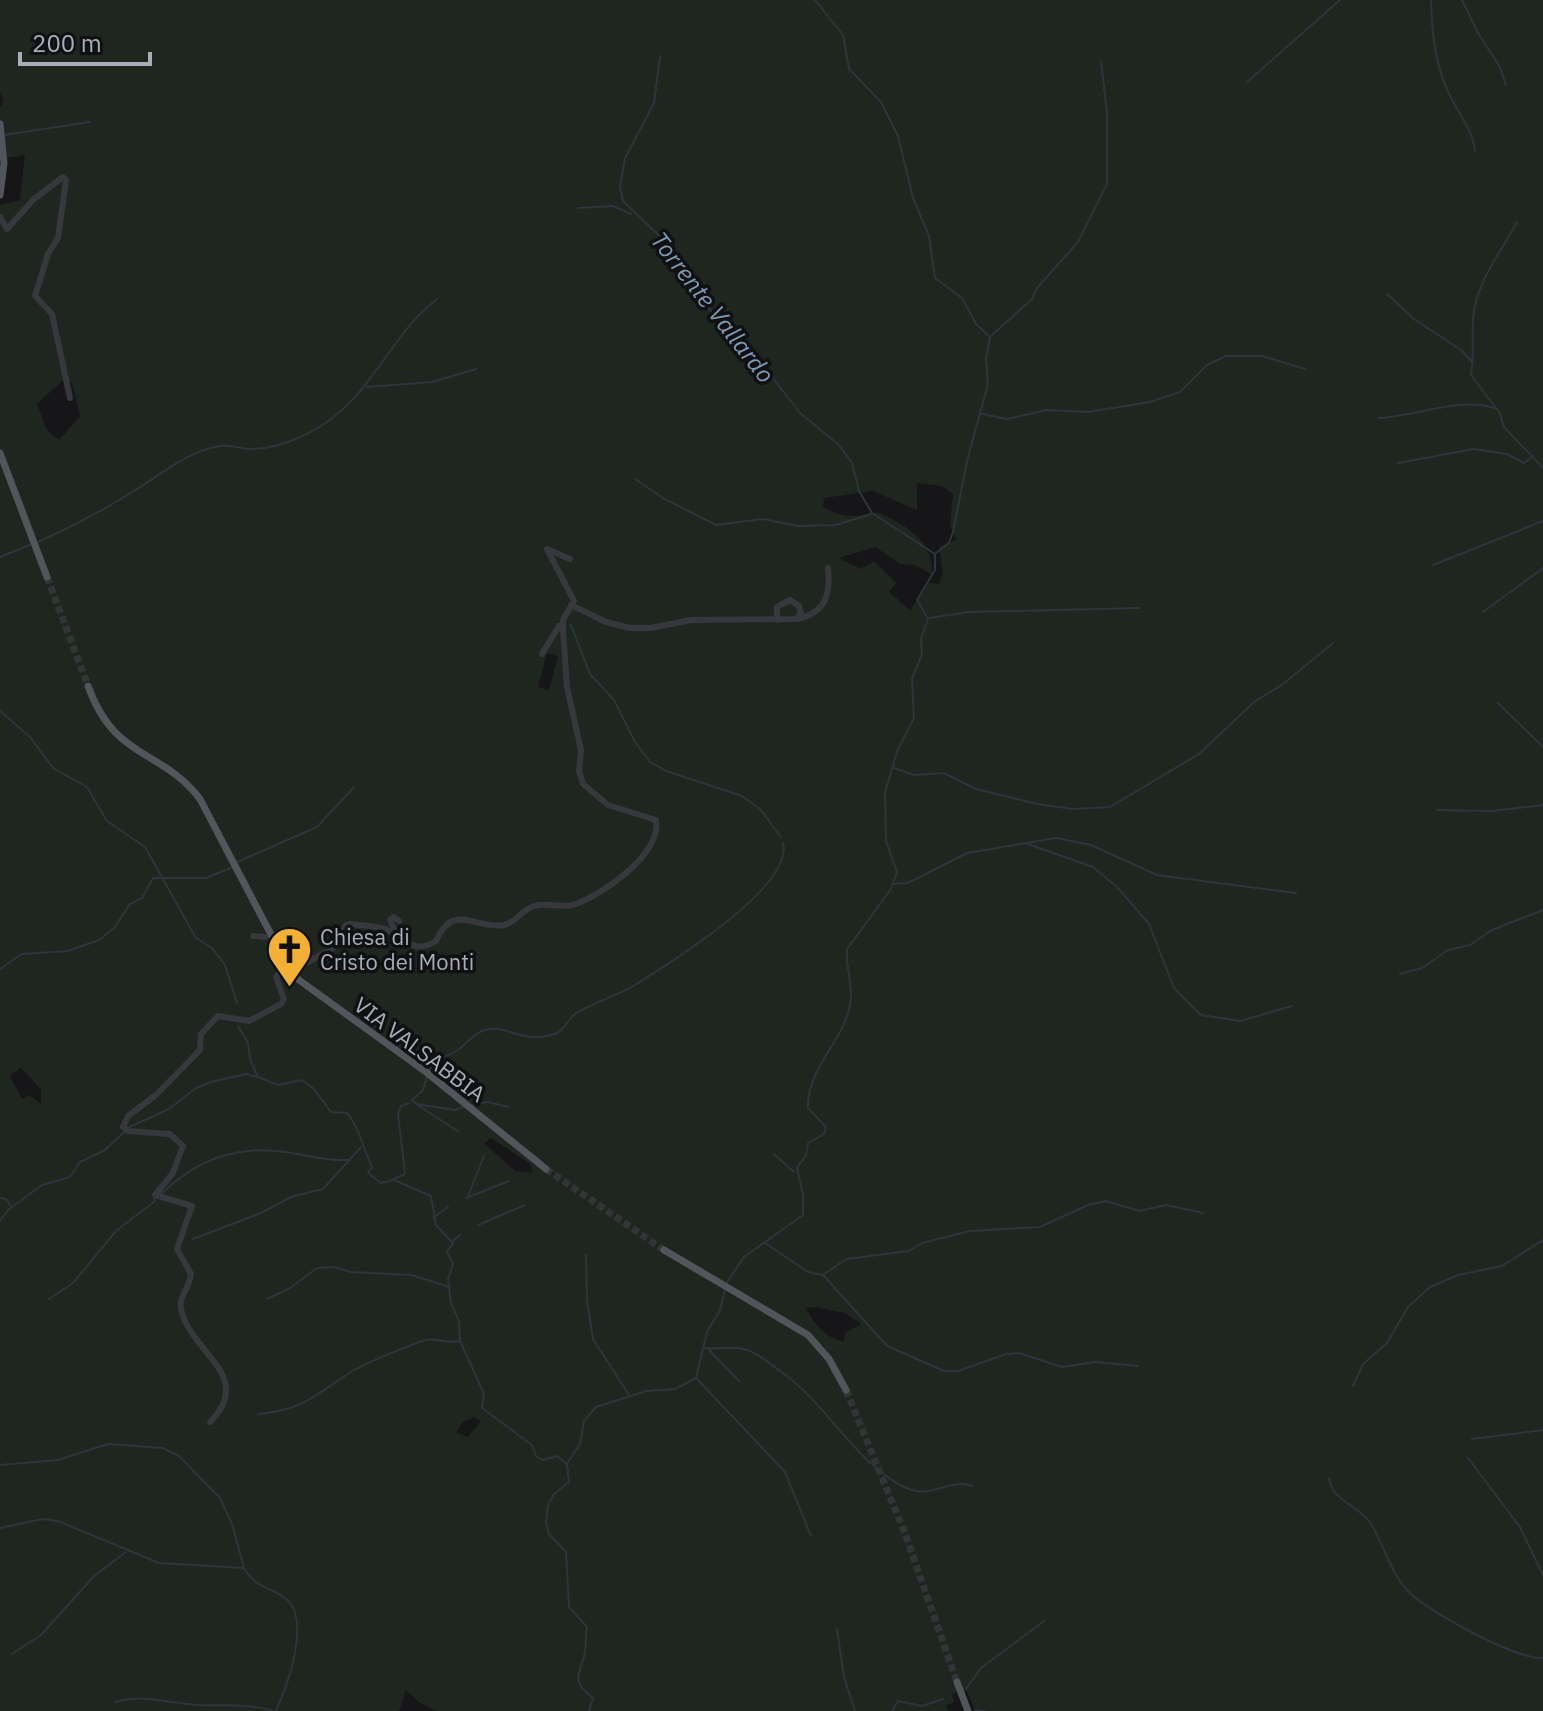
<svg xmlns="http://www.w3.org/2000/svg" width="1543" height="1711" viewBox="0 0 1543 1711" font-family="'IBM Plex Sans',sans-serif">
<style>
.green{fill:#1e261f;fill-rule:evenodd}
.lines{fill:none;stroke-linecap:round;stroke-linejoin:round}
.stream{stroke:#2c353c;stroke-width:2}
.major-tunnel{stroke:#333438;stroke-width:7;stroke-dasharray:7 3.5;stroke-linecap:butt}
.minor{stroke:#37383d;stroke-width:6}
.major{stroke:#53555c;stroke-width:7}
.labels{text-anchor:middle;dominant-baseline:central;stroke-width:7;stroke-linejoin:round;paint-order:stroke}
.poi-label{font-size:22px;fill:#a8adb8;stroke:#111113;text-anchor:start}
.street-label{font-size:22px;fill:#a8adb8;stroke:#111113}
.water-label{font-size:24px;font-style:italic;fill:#7f9bb3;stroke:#111113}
</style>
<rect width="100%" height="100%" fill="#161618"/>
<!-- green -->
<path class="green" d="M 0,0 L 1543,0 L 1543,1711 L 975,1711 L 967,1691 L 951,1694 L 955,1701 L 946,1706 L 949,1711 L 437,1711 L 420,1703 L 406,1690 L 399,1711 L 0,1711 L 0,205 L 20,200 L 25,155 L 0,159 L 0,108 L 4,101 L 0,92 ZM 63,380 L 72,383 L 80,416 L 59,440 L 47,430 L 37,404 ZM 917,483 L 942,486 L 953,494 L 950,525 L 956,540 L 939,547 L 943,573 L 939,584 L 929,583 L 910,610 L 889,592 L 896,583 L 874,561 L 861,569 L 839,558 L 875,547 L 900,564 L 914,565 L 932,574 C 933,539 905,525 877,512 C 857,518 841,518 823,507 L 824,498 L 873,491 L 917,510 ZM 547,653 L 558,656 L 549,690 L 538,687 ZM 21,1067 L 41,1090 L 41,1104 L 29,1095 L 22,1099 L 10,1076 ZM 491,1138 L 530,1164 L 533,1173 L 515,1171 L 484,1143 ZM 816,1307 L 845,1313 L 861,1324 L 845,1333 L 844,1341 C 826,1339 814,1324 806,1308 ZM 474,1417 L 481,1421 L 468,1437 L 456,1432 L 463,1422 Z"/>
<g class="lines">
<!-- stream -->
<g class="stream">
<path d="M 1431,0 C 1432,30 1434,59 1446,87 C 1455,110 1472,126 1475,151"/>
<path d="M 1462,0 L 1478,33 L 1500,67 L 1506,85"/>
<path d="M 660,56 L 654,103 L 625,158 L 620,187 L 623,201 L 674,250 L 699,296 L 749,357 L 772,377 L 800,413 L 839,445 L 852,463 L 859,491 L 872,513 L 935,554"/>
<path d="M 1247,82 L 1340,0"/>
<path d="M 4,135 L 90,122"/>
<path d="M 578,208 L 613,206 L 631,214"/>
<path d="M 1517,222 C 1501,252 1475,284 1473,319 C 1472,338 1474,356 1471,375 L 1499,412 L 1504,427 L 1543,468"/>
<path d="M 1387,294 L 1414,319 L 1461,350 L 1473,363"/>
<path d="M 992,335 L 1032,299 L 1037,288 L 1078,242 L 1107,184 L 1107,113 L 1101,61"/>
<path d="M 367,387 L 432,382 L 476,369"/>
<path d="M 982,414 L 1007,419 L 1046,410 L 1088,412 L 1150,402 L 1180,392 L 1207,365 L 1226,356 L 1262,356 L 1305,369"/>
<path d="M 1379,418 C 1421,416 1455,397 1495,408"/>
<path d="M 1398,463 L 1474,449 L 1507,454 L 1524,463 L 1533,456"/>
<path d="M 635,479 L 663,498 L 716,525 L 763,519 L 798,526 L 836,525 L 871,514"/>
<path d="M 38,542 C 69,528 100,512 129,494 C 157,478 186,451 220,446 C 229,444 241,449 250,449 C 275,449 303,438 324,424 C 374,391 392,333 437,299"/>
<path d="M 0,557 L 32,544"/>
<path d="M 1433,565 L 1543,521"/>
<path d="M 1483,612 L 1543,568"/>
<path d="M 930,618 L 968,612 L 1140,608"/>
<path d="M 571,625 L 590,674 L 614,700 L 635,742 L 650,762 L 666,771 L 742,796 L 760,809 L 781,837"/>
<path d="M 1498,703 L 1543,747"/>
<path d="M 0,711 L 30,737 L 53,768 L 87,787 L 107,821 L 145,847 L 196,938 L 212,948 L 225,965 L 237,1003"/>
<path d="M 894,768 L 914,775 L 944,773 L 976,789 L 1037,804 L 1073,809 L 1110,807 L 1199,754 L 1254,702 L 1283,684 L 1333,643"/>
<path d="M 1437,810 L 1492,811 L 1543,805"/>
<path d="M 1028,844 L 1093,867 L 1118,888 L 1149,924 L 1174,988 L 1201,1015 L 1240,1021 L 1292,1006"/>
<path d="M 237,862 L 317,827 L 354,787"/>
<path d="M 893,884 L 908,883 L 967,853 L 1056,838 L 1091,845 L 1157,875 L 1296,893"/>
<path d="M 0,969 L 22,954 L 68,951 L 99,940 L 114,928 L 130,904 L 142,898 L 153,878 L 206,878 L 233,867"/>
<path d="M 1400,974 L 1422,968 L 1448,950 L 1470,945 L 1492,930 L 1543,910"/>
<path d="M 238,1026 L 248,1043 L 250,1059 L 258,1077 L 278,1085 L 302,1080 L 314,1089 L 331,1112 L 347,1113 C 360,1129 363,1148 372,1167 L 368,1173 L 381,1183 L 394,1180 L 431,1196 L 436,1225 L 453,1243 L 447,1252 L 453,1264 L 448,1279 L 451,1303 L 459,1321 L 460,1341 L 484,1394 L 482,1408 L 532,1445 L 536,1456 L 543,1460 L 557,1456 L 567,1464 L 569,1482 L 554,1494 L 548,1505 L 546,1523 L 549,1534 L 566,1552 L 569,1607 L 587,1627 C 585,1637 587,1650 583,1660 C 576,1680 575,1684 593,1698 L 589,1711"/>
<path d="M 429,1070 C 440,1054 446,1058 458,1050 C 466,1044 471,1036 482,1031 C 505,1021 522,1047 557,1033 C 566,1029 569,1016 578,1012 C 597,1001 620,995 638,983 C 670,963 794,886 783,843"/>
<path d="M 427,1076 L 423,1090 L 412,1100 L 416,1104 L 455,1110 L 466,1106"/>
<path d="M 416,1104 L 459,1132"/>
<path d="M 472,1105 L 488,1102 L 508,1107"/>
<path d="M 127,1128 L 169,1109 L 196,1088 L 211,1082 L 246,1074 L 258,1077"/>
<path d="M 774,1154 L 794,1172"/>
<path d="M 391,1180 L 405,1174 L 398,1114 L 401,1106 L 409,1103"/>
<path d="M 160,1195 C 196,1160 235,1145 285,1152 C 308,1155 325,1161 348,1160"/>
<path d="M 468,1196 L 484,1156"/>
<path d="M 0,1198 L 6,1199 L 11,1206"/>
<path d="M 466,1198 L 509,1181"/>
<path d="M 433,1218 L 448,1207"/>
<path d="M 0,1221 L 8,1210 L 42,1185 L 70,1177 L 80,1162 L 105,1150 L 124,1132"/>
<path d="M 478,1225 L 525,1205"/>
<path d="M 193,1239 L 261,1213 L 291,1197 L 323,1189 L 361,1147"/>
<path d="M 452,1242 L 460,1235"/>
<path d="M 765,1243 L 808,1272 L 823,1275 L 846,1259 L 909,1251 L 922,1243 L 970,1231 L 1040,1227 L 1088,1205 L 1106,1201 L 1139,1211 L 1166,1205 L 1203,1213"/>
<path d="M 586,1255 L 587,1300 L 593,1339 L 629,1395"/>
<path d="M 824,1276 L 887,1346 L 944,1371 L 958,1371 L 1006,1354 L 1019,1353 L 1062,1367 L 1095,1362 L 1138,1366"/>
<path d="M 726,1284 L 744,1257 L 803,1215 L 803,1195 L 797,1168 L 806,1155 L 808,1143 L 824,1134 L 826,1127 L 808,1108 C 807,1067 843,1043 850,1005 C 854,985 845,968 847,949 L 891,889 L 897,872 L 886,841 L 885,792 L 898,749 L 914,718 L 912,679 L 922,654 L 921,639 L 928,619 L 917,600 L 935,570 L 935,554 L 949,543 L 953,532 L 968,457 L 988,384 L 986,359 L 990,337 L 976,324 L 962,298 L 935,278 L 929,236 L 913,198 L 898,136 L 881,102 L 849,69 L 843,35 L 815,0"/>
<path d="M 49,1299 L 73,1283 L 116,1231 L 155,1201 L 154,1196"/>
<path d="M 267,1299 L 290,1288 L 317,1268 L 334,1267 L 351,1272 L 411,1275 L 450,1287"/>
<path d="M 704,1348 C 718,1350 733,1345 747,1350 C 760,1354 771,1365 783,1373 C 828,1406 854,1460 902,1486 C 931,1502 948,1477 972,1486"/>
<path d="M 709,1350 L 739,1381"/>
<path d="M 696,1378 L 785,1472 L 811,1536"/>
<path d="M 1353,1386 L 1363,1364 L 1387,1343 L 1408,1307 L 1430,1287 L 1458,1275 L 1502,1266 L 1543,1240"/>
<path d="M 258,1414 C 304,1410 315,1395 351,1372 C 371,1360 397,1351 419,1342 C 434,1335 447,1345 460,1341"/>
<path d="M 1472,1439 L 1543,1430"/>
<path d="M 1468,1458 L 1520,1527 L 1543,1575"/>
<path d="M 567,1464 L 580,1444 L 584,1421 L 596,1407 L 646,1391 L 675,1389 L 696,1378 L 707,1332 L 720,1310 L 725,1290"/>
<path d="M 0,1465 L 58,1460 L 108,1444 L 163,1448 L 179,1456 L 220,1498 L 232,1524 L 244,1568"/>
<path d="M 1329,1478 C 1332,1501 1356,1504 1369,1521 C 1384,1543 1389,1571 1408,1591 C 1426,1611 1517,1660 1543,1658"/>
<path d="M 0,1528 L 43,1519 L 58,1521 L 159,1563 L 244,1568 C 254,1586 268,1587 284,1597 C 313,1618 287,1686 276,1711"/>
<path d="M 837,1629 L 844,1677 L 855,1711"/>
<path d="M 12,1654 L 41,1635 L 94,1576 L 126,1552"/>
<path d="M 966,1689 L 981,1668 L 1044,1621"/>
<path d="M 115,1702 C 143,1694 169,1703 197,1705 C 223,1706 247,1703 273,1711"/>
<path d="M 975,1710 L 984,1711"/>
<path d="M 892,1711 L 898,1701 L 922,1706 L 943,1699"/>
</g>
<!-- major-tunnel -->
<g class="major-tunnel">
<path d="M 47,577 L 88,686"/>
<path d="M 546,1169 L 664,1250"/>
<path d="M 846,1390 L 906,1536 L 957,1682"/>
</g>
<!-- minor -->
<g class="minor">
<path d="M 0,217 L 7,229 L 34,199 L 63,177 L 66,180 L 58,238 L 48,254 L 35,296 L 52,314 L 70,398"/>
<path d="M 571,605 L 606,622 L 630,628 L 651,628 L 691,620 L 796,619 L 801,613 L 799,606 L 790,600 L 777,607 L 777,620"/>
<path d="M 798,619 C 826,612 831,594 828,568"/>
<path d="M 542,654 L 559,626 L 563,630"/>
<path d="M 399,921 L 394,917 L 390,920 L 400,941"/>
<path d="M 253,936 L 265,937"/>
<path d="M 279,951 L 300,965 L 304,964 L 332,949 L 346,925 L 350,924 C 361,926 380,925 389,931 C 406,941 415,954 436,941 C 453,901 476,930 504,925 C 516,923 521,910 534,906 C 548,902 563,909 576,904 C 605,893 662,853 656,820 L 608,805 L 583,784 L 579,771 L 581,750 L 567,687 L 563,630 L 563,620 L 574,601 L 547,549 L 570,559"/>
<path d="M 210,1422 C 256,1375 190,1353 181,1309 C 178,1297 190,1287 191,1274 L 177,1249 L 192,1206 L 155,1195 L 173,1173 L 183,1146 L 170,1134 L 128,1131 L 123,1127 L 128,1116 L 156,1095 L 200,1050 L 201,1034 L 218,1016 L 249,1021 L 281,1004 L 284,999 L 276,977 L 287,965"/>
</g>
<!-- major -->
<g class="major">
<path d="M 0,124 L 4,163 L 0,195"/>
<path d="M 0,453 L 47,577"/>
<path d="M 88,686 C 115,761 161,748 200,799 L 287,965 L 299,980 L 426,1072 L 546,1169"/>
<path d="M 664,1250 L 808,1335 L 829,1359 L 846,1390"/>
<path d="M 957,1682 L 968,1711"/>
</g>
</g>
<!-- icons -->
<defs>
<symbol id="church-pin" viewBox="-11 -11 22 30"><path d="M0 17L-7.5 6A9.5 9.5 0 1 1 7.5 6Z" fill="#f2b134" stroke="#111113"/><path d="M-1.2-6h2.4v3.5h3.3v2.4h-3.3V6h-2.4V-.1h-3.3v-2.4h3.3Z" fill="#111"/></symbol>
</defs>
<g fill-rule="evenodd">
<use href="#church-pin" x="264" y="924" width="51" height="69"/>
</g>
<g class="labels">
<!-- poi labels -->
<g class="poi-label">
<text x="320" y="936">Chiesa di<tspan x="320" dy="25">Cristo dei Monti</tspan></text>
</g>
<!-- street labels -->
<g class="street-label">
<text transform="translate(420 1049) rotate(37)">VIA VALSABBIA</text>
</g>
<!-- water labels -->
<g class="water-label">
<text transform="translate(713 307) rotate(52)">Torrente Vallardo</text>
</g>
</g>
<!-- scale -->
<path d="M20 52v12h130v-12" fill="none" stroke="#a8adb8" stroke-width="4"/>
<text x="32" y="52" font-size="24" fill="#a8adb8" stroke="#111113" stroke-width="6" paint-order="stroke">200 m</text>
</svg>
